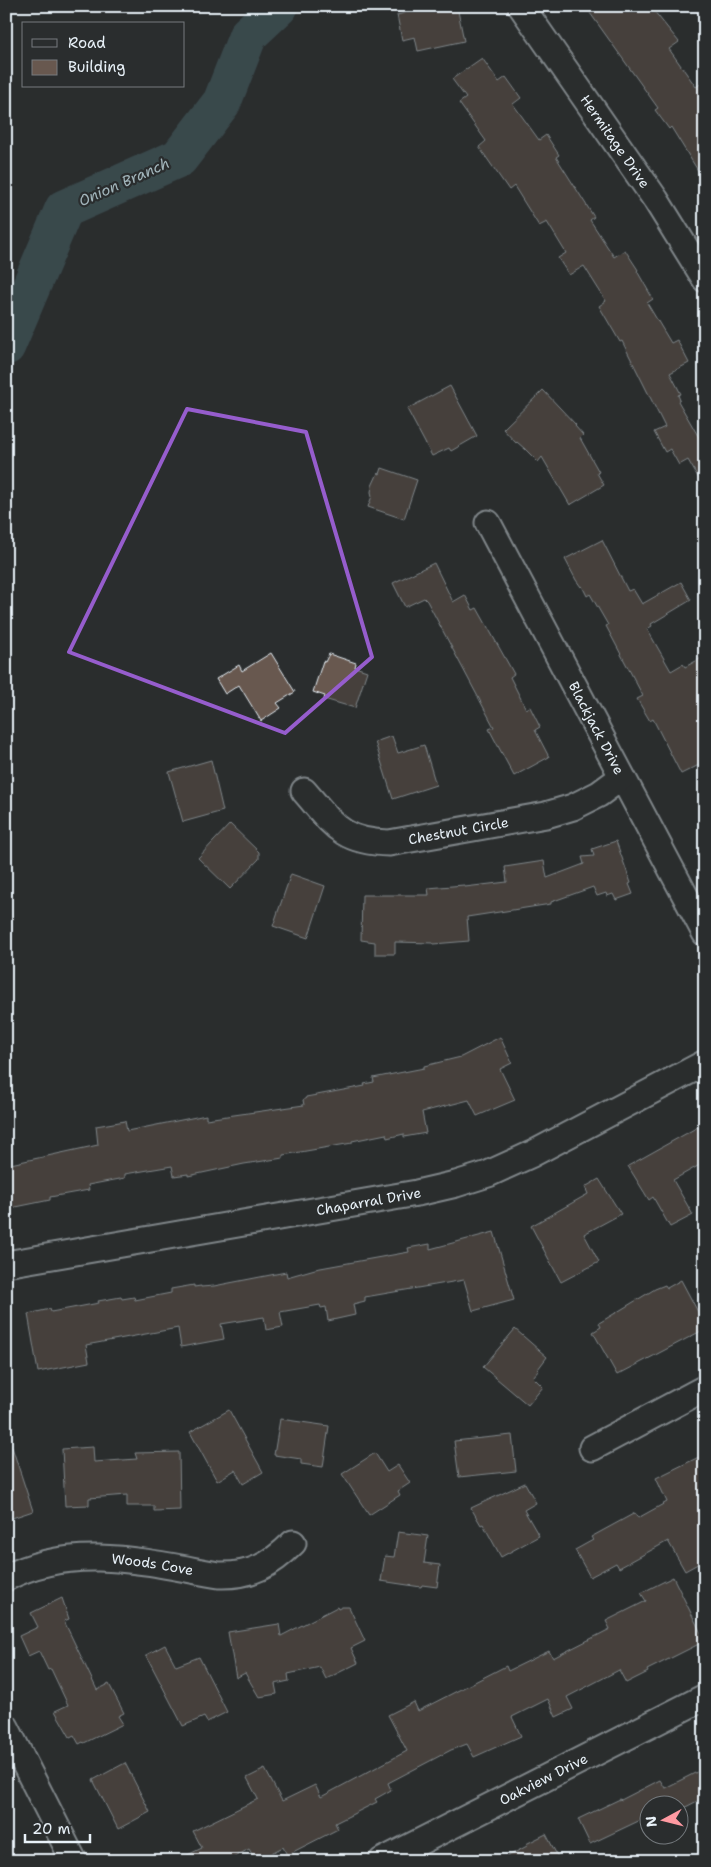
<svg xmlns="http://www.w3.org/2000/svg" width="711" height="1867" viewBox="0 0 711 1867" font-family="'Shantell Sans',sans-serif">
<style>
.lines{fill:none;stroke-linecap:round;stroke-linejoin:round}
.river{stroke:#4d6b70;stroke-width:39}
.building{fill:#68584f;stroke:#e8f1f8}
.minor-casing{stroke:#e8f1f8;stroke-width:29}
.minor{stroke:#2a2d2e;stroke-width:25}
.marked{fill:none;stroke:#965dcd;stroke-width:4;stroke-linejoin:round}
.labels{text-anchor:middle;dominant-baseline:central;stroke-width:4.5;stroke-linejoin:round;paint-order:stroke}
.street-label{font-size:14px;fill:#e8f1f8;stroke:#2a2d2e}
.water-label{font-size:15px;font-style:italic;fill:#a2b5bb;stroke:#2a2d2e}
</style>
<rect width="100%" height="100%" fill="#2a2d2e"/>
<filter id="ink" filterUnits="userSpaceOnUse"><feTurbulence type="fractalNoise" baseFrequency=".02" numOctaves="2"/><feDisplacementMap in="SourceGraphic" scale="10" xChannelSelector="R" yChannelSelector="G"/><feConvolveMatrix kernelMatrix="1 2 1 2 8 2 1 2 1" color-interpolation-filters="sRGB"/></filter>
<g filter="url(#ink)">
<g class="lines">
<!-- river -->
<path class="river" d="M 6,346 L 64,209 L 179,158 L 222,102 L 248,35 L 279,6"/>
</g>
<!-- building -->
<g class="building">
<path d="M 406,6 L 457,6 L 464,41 L 418,51 L 415,37 L 402,40 L 397,15 L 408,12 Z"/>
<path d="M 585,6 L 650,6 L 679,42 L 669,49 L 696,87 L 705,81 L 705,182 L 671,127 L 669,129 L 655,110 L 658,108 Z"/>
<path d="M 482,58 L 499,82 L 506,77 L 521,98 L 513,104 L 539,140 L 546,135 L 559,155 L 556,157 L 594,217 L 590,220 L 614,257 L 625,250 L 638,270 L 637,271 L 653,299 L 647,303 L 671,343 L 677,340 L 689,363 L 670,373 L 681,394 L 678,395 L 680,400 L 678,401 L 705,448 L 705,489 L 688,460 L 679,465 L 670,449 L 665,452 L 654,432 L 665,427 L 622,341 L 620,342 L 599,306 L 606,301 L 584,266 L 569,275 L 558,258 L 566,253 L 547,222 L 539,226 L 514,186 L 509,190 L 479,147 L 486,141 L 459,103 L 466,98 L 452,79 Z"/>
<path d="M 450,386 L 477,436 L 451,451 L 449,448 L 432,456 L 407,409 Z"/>
<path d="M 543,390 L 576,425 L 575,426 L 583,435 L 580,438 L 599,472 L 597,473 L 604,485 L 570,505 L 542,457 L 538,462 L 525,449 L 517,442 L 516,443 L 503,429 Z"/>
<path d="M 382,468 L 417,480 L 404,519 L 368,507 L 372,496 L 371,492 L 372,486 L 378,473 L 380,474 Z"/>
<path d="M 602,540 L 628,591 L 633,589 L 642,604 L 681,582 L 691,600 L 651,624 L 652,626 L 647,629 L 671,671 L 683,664 L 685,667 L 705,656 L 705,762 L 681,774 L 653,719 L 650,721 L 637,699 L 643,696 L 606,626 L 608,625 L 590,594 L 587,596 L 582,586 L 581,587 L 576,580 L 565,559 Z"/>
<path d="M 434,563 L 453,602 L 465,595 L 473,610 L 477,608 L 514,674 L 510,677 L 526,709 L 530,707 L 540,727 L 535,730 L 549,757 L 514,776 L 489,729 L 494,727 L 427,601 L 424,598 L 405,607 L 393,583 Z"/>
<path d="M 271,653 L 295,692 L 277,703 L 281,708 L 261,721 L 239,685 L 225,694 L 216,679 L 239,665 L 242,671 Z"/>
<path d="M 329,654 L 356,663 L 355,667 L 367,671 L 355,708 L 324,699 L 325,696 L 313,692 L 323,661 L 325,662 Z"/>
<path d="M 392,736 L 398,753 L 424,745 L 436,785 L 393,799 L 375,742 Z"/>
<path d="M 211,760 L 223,811 L 183,822 L 169,772 Z"/>
<path d="M 230,824 L 259,852 L 259,859 L 230,889 L 198,858 Z"/>
<path d="M 616,841 L 631,883 L 629,884 L 633,894 L 616,900 L 613,894 L 607,896 L 606,893 L 597,896 L 593,887 L 551,902 L 551,904 L 467,917 L 469,941 L 433,944 L 433,943 L 395,942 L 395,954 L 375,954 L 375,942 L 361,940 L 362,895 L 429,895 L 428,888 L 464,885 L 465,887 L 507,882 L 505,867 L 544,861 L 547,878 L 584,864 L 582,857 L 594,856 L 592,849 Z"/>
<path d="M 291,874 L 325,886 L 308,938 L 273,926 Z"/>
<path d="M 500,1037 L 512,1063 L 500,1069 L 515,1100 L 477,1116 L 469,1100 L 422,1112 L 426,1133 L 404,1137 L 404,1134 L 387,1138 L 386,1134 L 352,1141 L 352,1143 L 283,1155 L 283,1158 L 244,1164 L 188,1176 L 188,1174 L 174,1176 L 172,1166 L 125,1174 L 125,1178 L 88,1185 L 89,1190 L 50,1197 L 50,1200 L 6,1209 L 6,1165 L 98,1145 L 96,1126 L 125,1121 L 127,1131 L 206,1115 L 206,1119 L 304,1105 L 303,1100 L 306,1098 L 306,1097 L 365,1086 L 364,1084 L 374,1082 L 373,1078 L 424,1068 L 424,1066 L 461,1057 Z"/>
<path d="M 705,1123 L 705,1162 L 673,1180 L 693,1215 L 670,1227 L 653,1197 L 649,1200 L 628,1166 Z"/>
<path d="M 599,1179 L 621,1214 L 584,1234 L 599,1262 L 561,1282 L 531,1226 L 588,1194 L 585,1187 Z"/>
<path d="M 494,1232 L 514,1300 L 473,1311 L 464,1280 L 365,1297 L 365,1301 L 353,1304 L 355,1315 L 328,1321 L 326,1307 L 321,1308 L 320,1305 L 280,1312 L 283,1327 L 266,1330 L 264,1317 L 221,1324 L 224,1339 L 181,1347 L 178,1328 L 86,1345 L 89,1362 L 38,1372 L 28,1314 L 50,1309 L 51,1312 L 99,1303 L 98,1301 L 121,1297 L 122,1299 L 134,1297 L 135,1300 L 171,1293 L 171,1289 L 194,1285 L 194,1287 L 201,1286 L 201,1287 L 214,1286 L 286,1272 L 287,1277 L 315,1269 L 409,1252 L 408,1248 L 430,1244 L 430,1249 Z"/>
<path d="M 681,1280 L 705,1325 L 705,1329 L 617,1375 L 593,1332 L 601,1327 L 599,1323 L 655,1289 L 665,1285 L 667,1288 Z"/>
<path d="M 515,1329 L 547,1357 L 538,1369 L 539,1370 L 533,1377 L 543,1387 L 528,1405 L 483,1367 Z"/>
<path d="M 229,1410 L 263,1472 L 243,1484 L 235,1470 L 217,1481 L 190,1432 Z"/>
<path d="M 280,1419 L 329,1426 L 323,1467 L 301,1464 L 301,1459 L 274,1455 Z"/>
<path d="M 512,1435 L 516,1471 L 459,1477 L 454,1441 Z"/>
<path d="M 10,1441 L 33,1511 L 6,1520 L 6,1442 Z"/>
<path d="M 93,1447 L 94,1462 L 137,1459 L 135,1453 L 179,1452 L 180,1510 L 154,1511 L 154,1506 L 127,1506 L 127,1495 L 89,1498 L 89,1505 L 65,1506 L 62,1449 Z"/>
<path d="M 375,1453 L 387,1472 L 398,1465 L 410,1483 L 398,1491 L 400,1495 L 369,1515 L 342,1474 Z"/>
<path d="M 705,1454 L 705,1560 L 685,1571 L 668,1541 L 619,1568 L 616,1563 L 590,1577 L 575,1550 L 593,1540 L 591,1537 L 635,1513 L 638,1518 L 667,1502 L 656,1478 Z"/>
<path d="M 525,1483 L 536,1503 L 524,1510 L 539,1536 L 501,1557 L 483,1524 L 481,1525 L 471,1508 Z"/>
<path d="M 398,1532 L 428,1536 L 424,1563 L 440,1565 L 437,1587 L 422,1585 L 421,1587 L 381,1581 L 385,1556 L 394,1557 Z"/>
<path d="M 673,1577 L 705,1641 L 647,1670 L 648,1672 L 626,1683 L 619,1670 L 567,1697 L 573,1709 L 556,1717 L 548,1699 L 512,1717 L 521,1736 L 474,1757 L 467,1744 L 451,1750 L 388,1783 L 391,1790 L 375,1799 L 377,1802 L 335,1823 L 338,1829 L 287,1855 L 283,1847 L 256,1861 L 249,1849 L 227,1861 L 175,1861 L 202,1848 L 193,1831 L 258,1799 L 247,1778 L 265,1769 L 282,1801 L 315,1785 L 321,1797 L 407,1751 L 388,1715 L 414,1702 L 418,1711 L 506,1666 L 508,1671 L 549,1651 L 553,1658 L 610,1629 L 606,1621 L 646,1601 L 641,1593 Z"/>
<path d="M 62,1598 L 69,1619 L 64,1621 L 97,1690 L 109,1684 L 124,1713 L 118,1716 L 123,1724 L 84,1743 L 83,1742 L 79,1744 L 74,1735 L 70,1737 L 55,1711 L 68,1705 L 51,1669 L 48,1670 L 39,1651 L 28,1656 L 19,1636 L 38,1627 L 31,1613 Z"/>
<path d="M 337,1607 L 338,1609 L 342,1607 L 349,1607 L 365,1641 L 351,1648 L 358,1663 L 326,1679 L 320,1667 L 288,1674 L 289,1681 L 275,1684 L 277,1694 L 259,1697 L 245,1673 L 236,1678 L 228,1632 L 279,1624 L 281,1636 Z"/>
<path d="M 165,1645 L 176,1666 L 199,1657 L 227,1712 L 207,1722 L 204,1717 L 183,1726 L 146,1655 Z"/>
<path d="M 125,1763 L 150,1812 L 118,1829 L 93,1780 Z"/>
<path d="M 705,1768 L 705,1797 L 678,1811 L 678,1804 L 648,1804 L 648,1820 L 647,1817 L 590,1844 L 578,1819 L 620,1799 L 621,1800 L 660,1780 L 665,1788 Z"/>
<path d="M 678,1816 L 686,1831 L 661,1844 L 656,1834 L 678,1834 Z"/>
<path d="M 546,1834 L 560,1861 L 499,1861 L 527,1846 L 526,1844 Z"/>
</g>
<g class="lines">
<defs>
<g id="minor">
<path id="s1" d="M 521,6 L 656,200 L 705,279"/>
<path id="s2" d="M 488,523 L 705,933"/>
<path id="s3" d="M 304,791 C 333,824 341,842 389,843 L 546,815 L 573,807 L 599,794 L 622,777"/>
<path id="s4" d="M 6,1264 L 417,1193 L 456,1184 L 488,1174 L 532,1154 L 705,1063"/>
<path d="M 592,1448 L 705,1388"/>
<path id="s5" d="M 6,1578 C 73,1542 150,1563 219,1575 C 251,1576 271,1565 293,1543"/>
<path d="M 6,1727 L 74,1861"/>
<path id="s6" d="M 382,1861 L 705,1697"/>
</g>
</defs>
<!-- minor casing -->
<use href="#minor" class="minor-casing"/>
<!-- minor -->
<use href="#minor" class="minor"/>
</g>
</g>
<!-- marked area -->
<path d="M0 0H711V1867H0ZM 187,409 L 306,432 L 372,657 L 285,733 L 69,652 Z" fill="#2a2d2e" fill-opacity=".55" fill-rule="evenodd"/>
<path class="marked" d="M 187,409 L 306,432 L 372,657 L 285,733 L 69,652 Z"/>
<g class="labels">
<!-- street labels -->
<g class="street-label">
<text stroke="none"><textPath href="#s1" startOffset="165">Hermitage Drive</textPath></text>
<text stroke="none"><textPath href="#s2" startOffset="232">Blackjack Drive</textPath></text>
<text stroke="none"><textPath href="#s3" startOffset="175">Chestnut Circle</textPath></text>
<text stroke="none"><textPath href="#s4" startOffset="368">Chaparral Drive</textPath></text>
<text stroke="none"><textPath href="#s5" startOffset="150">Woods Cove</textPath></text>
<text stroke="none"><textPath href="#s6" startOffset="181">Oakview Drive</textPath></text>
</g>
<!-- water labels -->
<g class="water-label">
<text transform="translate(124 182) rotate(-24)">Onion Branch</text>
</g>
</g>
<!-- margin -->
<rect width="711" height="1867" fill="none" stroke="#2a2d2e" stroke-width="25"/>
<rect x="12" y="12" width="686" height="1842" fill="none" stroke="#e8f1f8" stroke-width="2" filter="url(#ink)"/>
<!-- legend -->
<rect x="22" y="22" width="162" height="65" fill="#2a2d2e" stroke="#767b7f"/>
<rect x="32" y="39" width="25" height="8" fill="#2a2d2e" stroke="#767b7f"/>
<text x="68" y="48" font-size="15" fill="#e8f1f8">Road</text>
<rect x="32" y="60" width="25" height="15" fill="#68584f" stroke="#767b7f"/>
<text x="68" y="72" font-size="15" fill="#e8f1f8">Building</text>
<!-- north arrow -->
<g transform="translate(664 1820) rotate(263)"><circle r="24" fill="#2a2d2e" stroke="#767b7f"/>
<path d="M0-4L9 19L0 12L-9 19Z" fill="#ff9aa2"/>
<text y="-8" font-size="14" font-weight="bold" text-anchor="middle" fill="#e8f1f8">N</text>
</g>
<!-- scale -->
<path d="M25 1834v8h65v-8" fill="none" stroke="#e8f1f8" stroke-width="2.5"/>
<text x="32" y="1834" font-size="15" fill="#e8f1f8" stroke="#2a2d2e" stroke-width="4" paint-order="stroke">20 m</text>
</svg>
